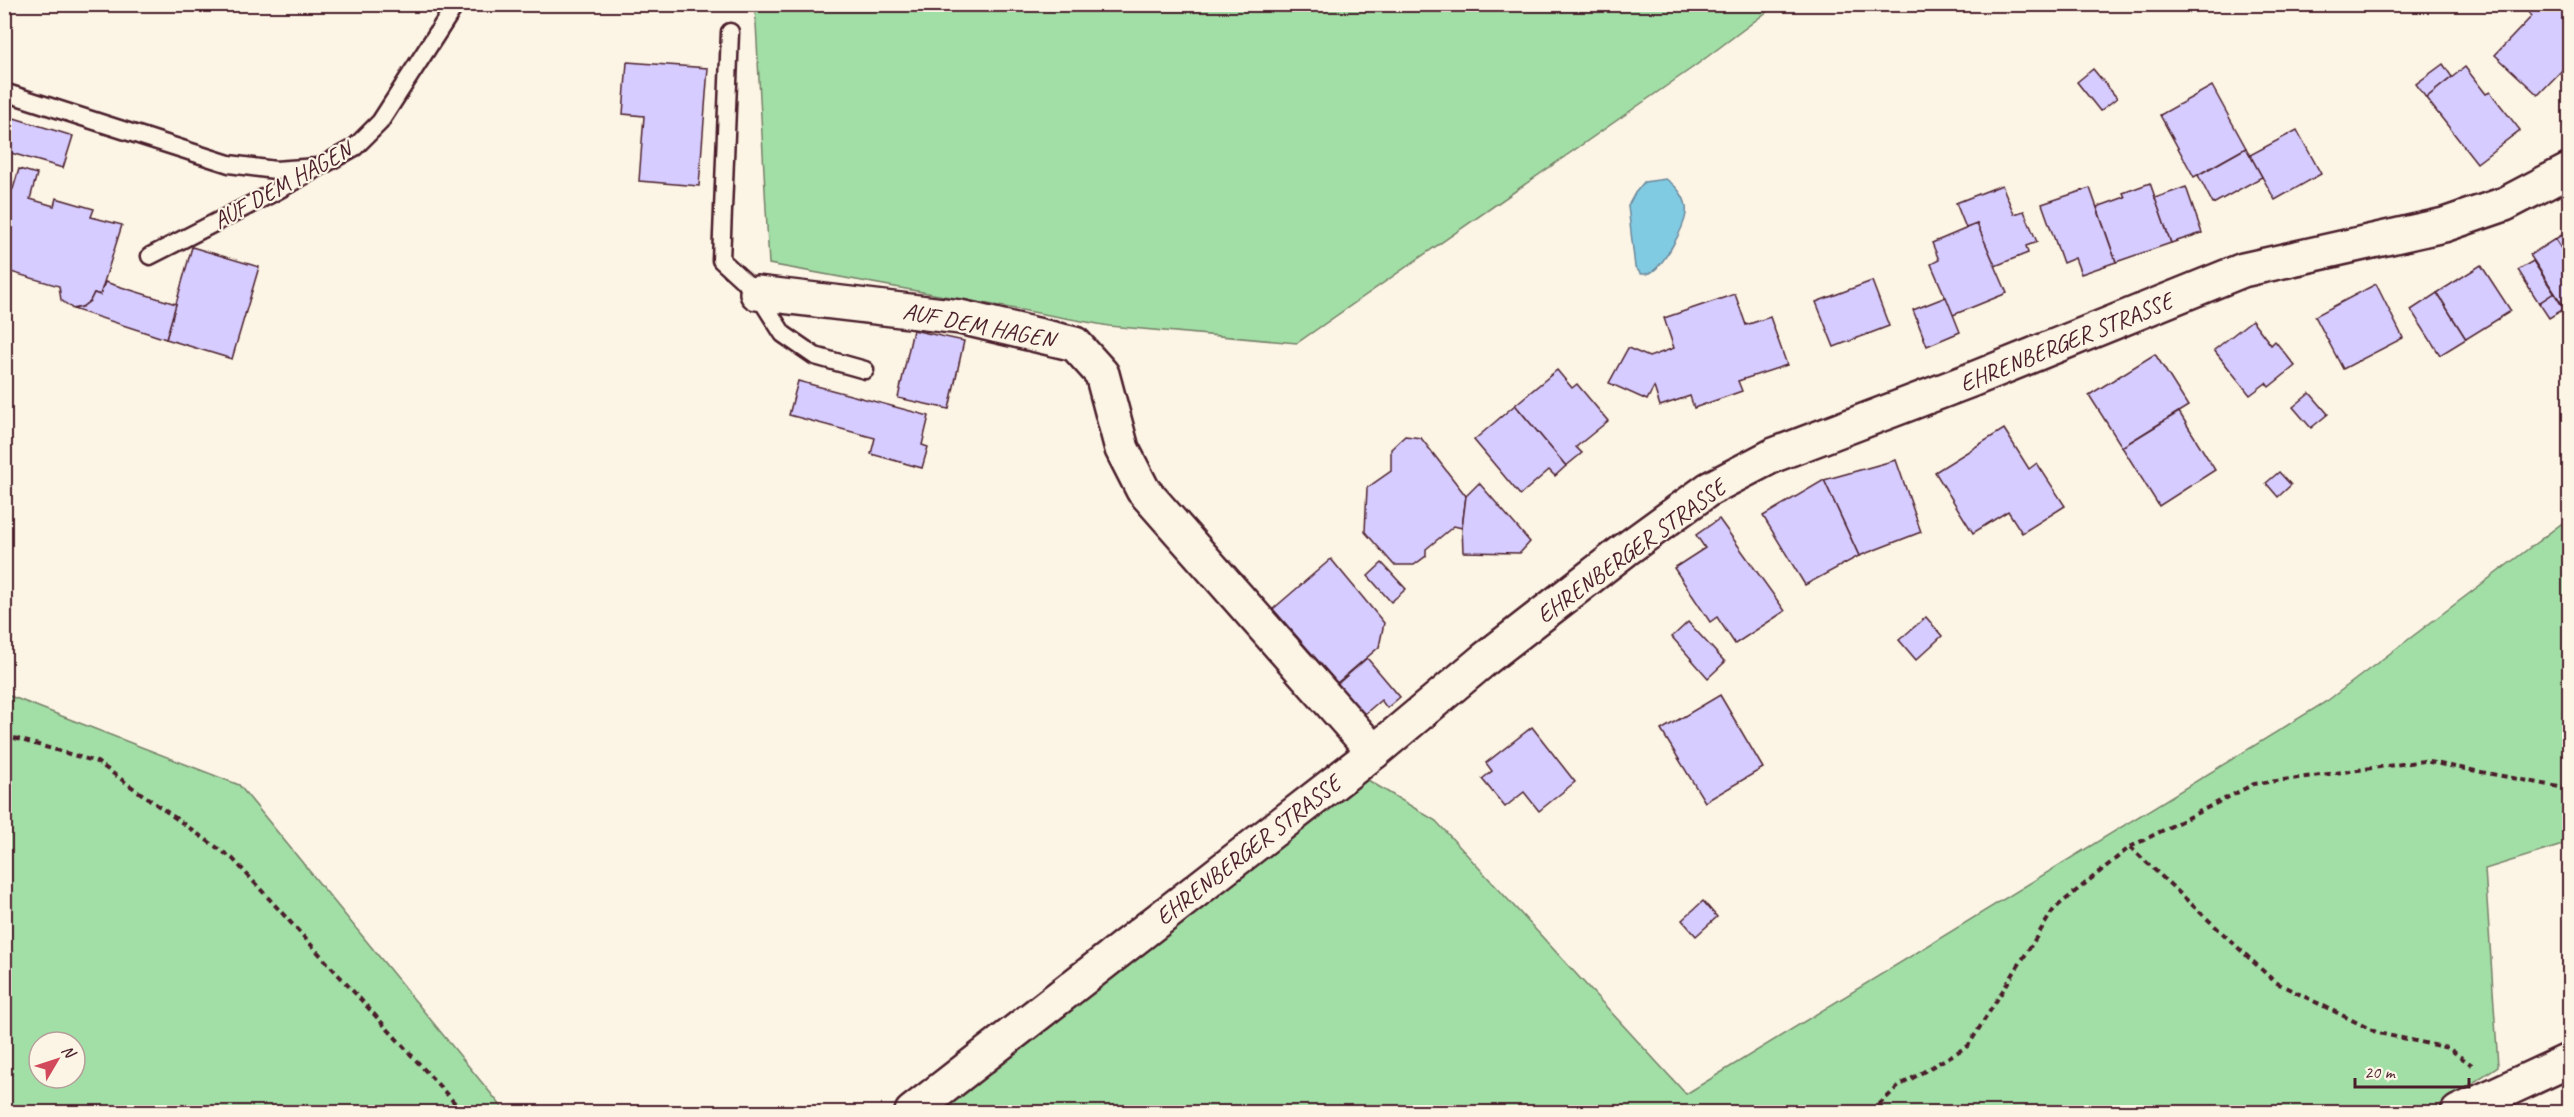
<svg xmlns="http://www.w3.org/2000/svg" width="2574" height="1117" viewBox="0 0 2574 1117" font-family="Caveat,sans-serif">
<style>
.green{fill:#a2dfa6;stroke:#767f68;stroke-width:1.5;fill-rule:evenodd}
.water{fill:#81cbe2;stroke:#6b8699;stroke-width:1.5}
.building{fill:#d6ccff;stroke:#4a1f2b;stroke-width:1.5}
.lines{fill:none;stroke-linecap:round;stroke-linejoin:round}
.service-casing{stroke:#4a1f2b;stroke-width:21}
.minor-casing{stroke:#4a1f2b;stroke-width:38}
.path{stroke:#4a1f2b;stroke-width:4;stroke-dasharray:6 4.5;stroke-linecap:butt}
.service{stroke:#fcf5e5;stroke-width:16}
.minor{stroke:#fcf5e5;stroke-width:33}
.labels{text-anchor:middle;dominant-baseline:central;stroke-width:4.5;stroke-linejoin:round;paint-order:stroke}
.street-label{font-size:24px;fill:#4a1f2b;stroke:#fcf5e5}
</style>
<rect width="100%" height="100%" fill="#fcf5e5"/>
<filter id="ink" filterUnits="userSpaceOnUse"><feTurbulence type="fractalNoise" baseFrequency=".0167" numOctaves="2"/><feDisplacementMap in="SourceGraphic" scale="12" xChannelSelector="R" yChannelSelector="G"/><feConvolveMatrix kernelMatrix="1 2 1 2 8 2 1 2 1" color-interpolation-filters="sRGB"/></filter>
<g filter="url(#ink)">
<!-- green -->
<g class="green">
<path d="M 755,5 L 755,4 L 1776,5 L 1695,66 L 1297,343 L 1109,326 L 769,264 Z"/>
<path d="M 2569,518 L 2569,843 L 2485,869 L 2498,1066 L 2429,1112 L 893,1112 L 1358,774 L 1436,821 L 1686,1094 L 2327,701 Z"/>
<path d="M 5,694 L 239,785 L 506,1112 L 5,1112 ZM 39,1042 L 75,1042 L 75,1078 L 39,1078 Z"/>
</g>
<!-- water -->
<path class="water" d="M 1666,179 C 1678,187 1688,200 1686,214 C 1684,228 1663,267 1650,273 C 1649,274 1642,274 1641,274 L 1635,267 L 1628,206 L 1635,193 L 1644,182 Z"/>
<!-- building -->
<g class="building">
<path d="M 2520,4 L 2570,4 L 2570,62 L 2538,95 L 2495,55 L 2532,16 Z"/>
<path d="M 627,62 L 708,68 L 699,186 L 639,181 L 644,116 L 623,114 Z"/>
<path d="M 2443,64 L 2452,77 L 2426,98 L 2416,84 Z"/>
<path d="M 2465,67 L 2486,94 L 2490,92 L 2520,130 L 2477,163 L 2426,98 Z"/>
<path d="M 2093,69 L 2117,98 L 2100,111 L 2077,82 Z"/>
<path d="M 2212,86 L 2246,148 L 2194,177 L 2160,115 Z"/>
<path d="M 14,118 L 73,136 L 63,168 L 4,151 Z"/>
<path d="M 2297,130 L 2321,174 L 2275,200 L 2250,155 Z"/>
<path d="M 2246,148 L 2262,177 L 2213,204 L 2198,175 Z"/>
<path d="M 19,169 L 37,174 L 30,199 L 54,206 L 56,198 L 94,209 L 91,217 L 122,225 L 100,295 L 94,293 L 90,301 L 82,307 L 73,309 L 61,300 L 59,286 L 4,270 L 4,195 L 13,189 Z"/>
<path d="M 2150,183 L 2171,243 L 2116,262 L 2097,207 L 2125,197 L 2123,193 Z"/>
<path d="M 2002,185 L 2014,214 L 2024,211 L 2037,242 L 2026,246 L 2028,253 L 1995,266 L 1977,224 L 1966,228 L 1956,203 Z"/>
<path d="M 2186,187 L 2202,233 L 2171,243 L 2155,198 Z"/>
<path d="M 2090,188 L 2116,262 L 2081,274 L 2075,258 L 2063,263 L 2042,204 Z"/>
<path d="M 1977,224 L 2007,293 L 1953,315 L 1931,264 L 1939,260 L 1932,243 Z"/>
<path d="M 2570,230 L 2570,262 L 2555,239 Z"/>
<path d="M 2555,239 L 2570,262 L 2570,299 L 2562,304 L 2530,255 Z"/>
<path d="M 192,247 L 259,267 L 232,359 L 166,339 Z"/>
<path d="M 2533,261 L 2554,293 L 2539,303 L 2518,270 Z"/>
<path d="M 2481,265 L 2511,311 L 2466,339 L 2437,293 Z"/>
<path d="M 1872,281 L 1889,326 L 1834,347 L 1816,302 Z"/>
<path d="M 105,282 L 176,304 L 166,339 L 73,309 L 82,307 L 90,301 L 94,293 L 100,295 Z"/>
<path d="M 2376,284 L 2403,338 L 2343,369 L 2315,316 Z"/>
<path d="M 2437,293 L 2466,339 L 2440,355 L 2411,310 Z"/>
<path d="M 2554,293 L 2564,309 L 2549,318 L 2539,303 Z"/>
<path d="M 1735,294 L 1746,325 L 1770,317 L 1787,365 L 1738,381 L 1742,391 L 1694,408 L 1690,396 L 1660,406 L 1654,387 L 1647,400 L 1609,383 L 1628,348 L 1649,357 L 1674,348 L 1664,318 Z"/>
<path d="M 1946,297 L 1960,332 L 1927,346 L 1913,310 Z"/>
<path d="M 2252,320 L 2271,345 L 2275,341 L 2295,366 L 2269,387 L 2266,383 L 2250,395 L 2214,350 Z"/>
<path d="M 913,330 L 964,341 L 949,409 L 898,398 Z"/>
<path d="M 2155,354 L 2188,406 L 2122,447 L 2089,395 Z"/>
<path d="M 1557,370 L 1572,388 L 1577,384 L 1608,421 L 1576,447 L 1582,453 L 1566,466 L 1515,405 Z"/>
<path d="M 798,381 L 929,416 L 922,445 L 928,447 L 922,468 L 871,454 L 875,438 L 789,415 Z"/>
<path d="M 2310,393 L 2328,414 L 2311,428 L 2293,407 Z"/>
<path d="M 1515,405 L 1566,466 L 1555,476 L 1549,470 L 1520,495 L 1474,440 Z"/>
<path d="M 2179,412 L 2215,470 L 2159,506 L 2122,447 Z"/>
<path d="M 2004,429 L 2029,469 L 2037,463 L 2065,506 L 2022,533 L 2008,511 L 1973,533 L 1935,472 Z"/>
<path d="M 1405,436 L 1421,438 L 1466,496 L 1462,528 L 1454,526 L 1426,549 L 1426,556 L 1414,565 L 1394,565 L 1365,532 L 1367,488 L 1391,471 L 1391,449 Z"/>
<path d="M 1896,460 L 1921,532 L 1859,556 L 1824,480 Z"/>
<path d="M 2279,472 L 2291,485 L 2278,497 L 2266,483 Z"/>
<path d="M 1824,480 L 1859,556 L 1805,585 L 1763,516 Z"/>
<path d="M 1479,483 L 1530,542 L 1520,553 L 1463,552 L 1462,528 L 1466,496 Z"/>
<path d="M 1719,519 L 1785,611 L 1735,644 L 1717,617 L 1710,622 L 1674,568 L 1705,548 L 1696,535 Z"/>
<path d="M 1331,559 L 1384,623 L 1379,647 L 1337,683 L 1273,609 Z"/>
<path d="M 1382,563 L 1406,589 L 1391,602 L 1368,576 Z"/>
<path d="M 1926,617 L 1942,636 L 1916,660 L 1899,640 Z"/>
<path d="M 1688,622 L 1725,662 L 1708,678 L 1672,637 Z"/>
<path d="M 1367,658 L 1400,697 L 1387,708 L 1381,700 L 1360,718 L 1334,687 Z"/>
<path d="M 1720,695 L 1763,768 L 1705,802 L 1661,730 Z"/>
<path d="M 1532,727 L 1575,782 L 1539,811 L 1524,792 L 1505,807 L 1482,779 L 1492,771 L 1486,763 Z"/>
<path d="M 1703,901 L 1717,917 L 1696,936 L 1682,920 Z"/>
</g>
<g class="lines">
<defs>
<g id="service">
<path d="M 730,32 L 721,260 L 757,293 L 783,334 L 815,356 L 865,370"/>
<path d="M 4,92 L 229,164 L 275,170 L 317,167"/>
<path d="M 150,256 L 271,194 L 355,147 L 380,122 L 456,4"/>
</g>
<g id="minor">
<path d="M 757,293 L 960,317 L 1075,344 L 1102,374 L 1122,449 L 1143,490 L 1374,752"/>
<path d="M 912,1112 L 1374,752 L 1485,659 L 1625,550 L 1709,489 L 1774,455 L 1971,380 L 2243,270 L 2444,225 L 2505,204 L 2570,170"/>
<path d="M 2458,1112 L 2570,1060"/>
</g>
</defs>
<!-- service casing -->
<use href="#service" class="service-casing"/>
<!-- minor casing -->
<use href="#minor" class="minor-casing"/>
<!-- path -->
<g class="path">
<path d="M 4,735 L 97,762 L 233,859 L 463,1112"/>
<path d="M 2130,847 L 2275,982 L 2378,1033 L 2448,1048 L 2472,1065"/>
<path d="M 1871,1112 L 1899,1086 L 1968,1046 L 2054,909 L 2130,847 L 2254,784 L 2424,761 L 2570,789"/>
</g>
<!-- service -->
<use href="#service" class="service"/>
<!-- minor -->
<use href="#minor" class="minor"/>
</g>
</g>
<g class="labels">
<!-- street labels -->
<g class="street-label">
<text transform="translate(282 185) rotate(-29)">AUF DEM HAGEN</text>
<text transform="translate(979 325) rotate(11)">AUF DEM HAGEN</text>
<text transform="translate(2066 342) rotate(-22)">EHRENBERGER STRASSE</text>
<text transform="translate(1631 551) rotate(-36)">EHRENBERGER STRASSE</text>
<text transform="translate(1248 850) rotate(-38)">EHRENBERGER STRASSE</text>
</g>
</g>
<!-- margin -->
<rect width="2574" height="1117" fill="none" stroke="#fcf5e5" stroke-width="24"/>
<rect x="12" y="12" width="2550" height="1093" fill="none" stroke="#4a1f2b" stroke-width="2" filter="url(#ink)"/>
<!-- north arrow -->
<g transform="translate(57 1060) rotate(51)"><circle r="28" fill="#fcf5e5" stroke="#b59f9b" stroke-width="1.5"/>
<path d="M0-4.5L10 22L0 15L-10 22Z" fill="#d1495b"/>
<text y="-9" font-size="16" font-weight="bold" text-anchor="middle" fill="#4a1f2b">N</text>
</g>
<!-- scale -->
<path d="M2355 1078v9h114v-9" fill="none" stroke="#4a1f2b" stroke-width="3"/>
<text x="2364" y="1078" font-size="18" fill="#4a1f2b" stroke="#fcf5e5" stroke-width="4.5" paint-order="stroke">20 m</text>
</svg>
